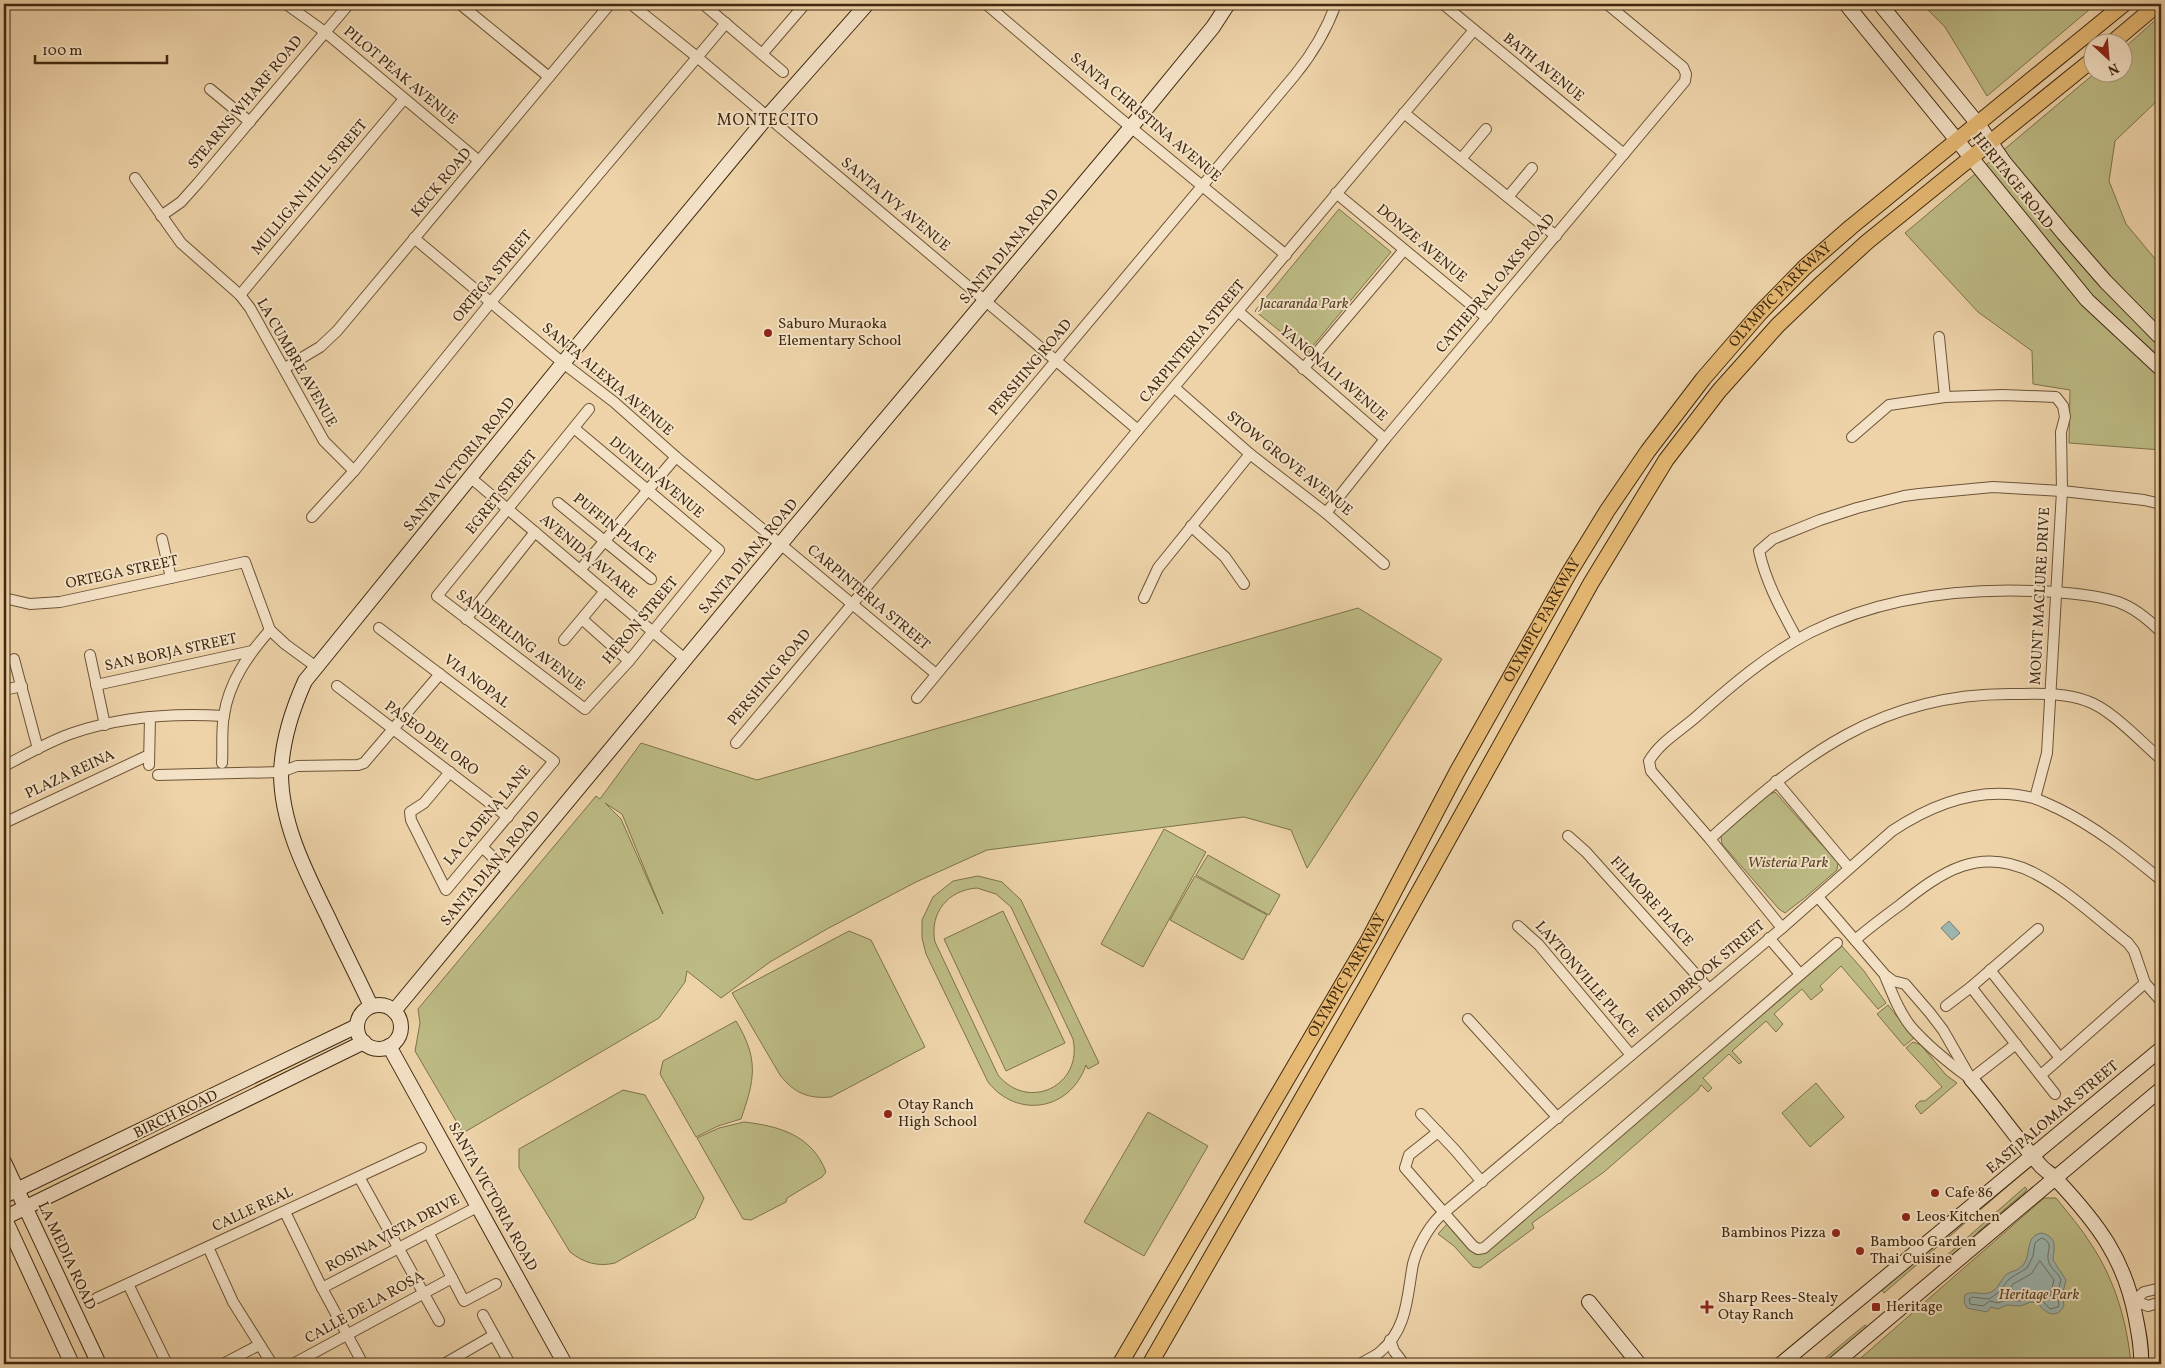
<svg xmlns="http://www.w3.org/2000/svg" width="2165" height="1368" viewBox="0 0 2165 1368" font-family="Vollkorn,serif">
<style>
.green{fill:#bdbb85;stroke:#7e724a;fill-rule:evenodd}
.water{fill:#9cb6b1;stroke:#777e70}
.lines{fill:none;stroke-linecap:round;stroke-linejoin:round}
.shore{stroke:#6e7060;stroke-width:1}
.street-casing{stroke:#6c5436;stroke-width:12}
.secondary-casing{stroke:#40290f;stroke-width:16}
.primary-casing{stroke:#40290f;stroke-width:17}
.street{stroke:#f4e2c7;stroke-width:10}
.secondary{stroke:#f4e2c7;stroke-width:14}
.primary{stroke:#e7ba74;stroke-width:15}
.poi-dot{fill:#8f2418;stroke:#f4e2c7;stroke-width:2}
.labels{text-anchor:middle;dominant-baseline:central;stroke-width:4;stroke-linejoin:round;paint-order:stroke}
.street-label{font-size:15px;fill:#40290f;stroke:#f4e2c7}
.park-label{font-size:15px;font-style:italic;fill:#594627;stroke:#f4e2c7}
.poi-label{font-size:15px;fill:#40290f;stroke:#f4e2c7;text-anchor:start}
.neighbourhood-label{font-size:16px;letter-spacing:1px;fill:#40290f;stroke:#f4e2c7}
</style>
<rect width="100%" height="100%" fill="#eed3a9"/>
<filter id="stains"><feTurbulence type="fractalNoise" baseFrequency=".004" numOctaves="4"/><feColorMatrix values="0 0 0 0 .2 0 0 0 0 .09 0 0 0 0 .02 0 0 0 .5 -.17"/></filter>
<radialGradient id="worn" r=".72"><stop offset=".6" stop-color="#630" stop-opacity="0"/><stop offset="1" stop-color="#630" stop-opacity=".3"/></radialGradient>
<!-- green -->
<g class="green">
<path d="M 1922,4 L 2096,4 L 1987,96 L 1945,27 Z"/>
<path d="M 2161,15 L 2161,97 L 2115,141 L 2109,181 L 2126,224 L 2161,266 L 2161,450 L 2069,443 L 2070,390 L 2033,384 L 2032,351 L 1978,312 L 1905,233 L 2095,73 L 2122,72 L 2123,49 Z"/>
<path d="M 1339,209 L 1391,252 L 1307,353 L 1255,311 Z"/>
<path d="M 1358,608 L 1442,659 L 1307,868 L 1291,830 L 1244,817 L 987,850 L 916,882 L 827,929 L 770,962 L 721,998 L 687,971 L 685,982 L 659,1018 L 463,1133 L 415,1051 L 420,1023 L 418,1009 L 596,796 L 600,799 L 641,743 L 757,780 ZM 605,803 L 622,814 L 663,914 L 621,819 Z"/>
<path d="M 1775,792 L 1838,863 L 1837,870 L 1807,896 L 1785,913 L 1779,909 L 1722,844 L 1721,836 L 1768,795 Z"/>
<path d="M 1164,829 L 1206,852 L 1143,967 L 1101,944 Z"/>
<path d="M 1208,855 L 1280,895 L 1269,915 L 1196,875 Z"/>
<path d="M 978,876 L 1002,882 L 1021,900 L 1099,1063 L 1088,1069 L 1086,1065 C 1070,1111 1017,1119 988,1082 L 926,954 L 922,938 L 922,920 L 933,897 L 953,881 ZM 977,888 L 996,894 L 1011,907 L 1073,1039 C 1083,1086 1028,1112 998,1075 L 935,942 C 929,913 948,890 977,888 Z"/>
<path d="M 1195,876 L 1267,915 L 1243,960 L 1170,920 Z"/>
<path d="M 1003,911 L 1065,1043 L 1006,1071 L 944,939 Z"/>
<path d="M 849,931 L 871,940 L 925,1047 L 831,1097 C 808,1099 794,1093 780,1075 L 732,993 Z"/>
<path d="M 1841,945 L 1864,971 L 1886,1003 L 1878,1009 L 1841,966 L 1820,986 L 1823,990 L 1811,1000 L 1802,989 L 1774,1014 L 1783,1024 L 1776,1032 L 1766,1021 L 1732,1051 L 1742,1062 L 1739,1064 L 1729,1054 L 1703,1078 L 1712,1088 L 1708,1092 L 1701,1085 L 1698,1090 L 1604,1172 L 1532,1223 L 1534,1228 L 1480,1268 L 1473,1267 L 1454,1246 L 1438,1234 L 1447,1224 L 1462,1242 L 1475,1252 Z"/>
<path d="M 1888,1005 L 1914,1038 L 1904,1046 L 1877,1014 Z"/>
<path d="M 736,1021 C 759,1059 755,1079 741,1119 L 718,1126 L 696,1137 L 660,1074 L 663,1061 Z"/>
<path d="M 1913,1042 L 1921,1045 L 1946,1075 L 1957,1083 L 1921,1114 L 1915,1106 L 1920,1101 L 1925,1101 L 1942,1087 L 1906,1048 Z"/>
<path d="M 1816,1083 L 1844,1117 L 1810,1147 L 1782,1113 Z"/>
<path d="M 623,1090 L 645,1095 L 704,1198 L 695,1218 L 615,1263 C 598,1267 584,1263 570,1252 L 519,1168 L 519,1149 Z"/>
<path d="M 1148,1112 L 1208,1146 L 1144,1256 L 1084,1222 Z"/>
<path d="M 744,1122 C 779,1126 812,1135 826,1172 L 822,1177 L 787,1198 L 786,1202 L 751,1220 L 743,1219 L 697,1138 L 719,1128 Z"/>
<path d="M 2014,1176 L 2016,1179 L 1884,1293 L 1881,1289 Z"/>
<path d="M 2025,1187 L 2027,1189 L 2025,1192 L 1979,1231 L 1972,1241 L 1941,1268 L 1938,1263 Z"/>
<path d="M 2044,1198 L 2056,1198 C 2068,1213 2081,1228 2091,1244 C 2115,1280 2127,1322 2131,1364 L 1854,1364 Z"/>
<path d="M 1865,1325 L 1869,1330 L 1828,1364 L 1818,1364 Z"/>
</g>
<!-- water -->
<g class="water">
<path d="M 1949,921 L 1960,933 L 1952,940 L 1941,928 Z"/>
<path d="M 2042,1233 C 2058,1238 2054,1247 2053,1260 L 2066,1280 L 2062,1296 L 2064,1305 C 2058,1320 2045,1314 2038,1303 L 2031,1302 L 2020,1306 L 2007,1305 L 1998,1309 L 1991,1307 L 1987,1312 L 1967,1308 L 1964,1302 L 1965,1295 C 1973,1290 1979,1295 1988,1293 C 1998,1291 2000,1280 2007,1274 C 2012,1271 2017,1271 2021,1267 C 2033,1257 2023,1236 2042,1233 Z"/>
</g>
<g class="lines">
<!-- shore -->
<g class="shore">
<path d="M 2042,1238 C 2054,1243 2047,1250 2048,1259 C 2049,1268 2058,1272 2061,1280 L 2057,1295 L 2059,1304 L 2058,1307 L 2050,1309 L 2042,1300 L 2036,1297 L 2020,1301 L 2006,1300 L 1998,1303 L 1990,1301 L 1983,1306 L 1970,1304 L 1969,1299 L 1972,1297 L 1989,1299 L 1999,1292 L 2009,1279 L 2027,1268 L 2033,1256 L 2035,1243 Z"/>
<path d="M 2040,1261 L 2054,1280 L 2050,1296 L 2035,1291 L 2019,1295 L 2009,1293 L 2009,1290 L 2013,1284 L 2031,1274 Z"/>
</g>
<defs>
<g id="street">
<path d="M 286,4 L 325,32 L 479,161"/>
<path d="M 460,4 L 549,77"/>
<path d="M 631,4 L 697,57 L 1138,430"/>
<path d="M 703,4 L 783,72"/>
<path d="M 986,4 L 1116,115 L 1286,255"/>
<path d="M 1443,4 L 1624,154"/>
<path d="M 762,54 L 805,4"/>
<path d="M 210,89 L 250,122"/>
<path d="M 1404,113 L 1556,236"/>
<path d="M 1461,159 L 1486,129"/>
<path d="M 135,178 L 181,243 L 240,295 L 250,308 L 324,441 L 354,471"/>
<path d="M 1336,193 L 1487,318"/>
<path d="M 1508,197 L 1532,168"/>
<path d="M 161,216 L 181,202 L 198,183 L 349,4"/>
<path d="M 414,238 L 563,363 L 614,402 L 676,457 L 936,674"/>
<path d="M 240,295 L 404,99"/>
<path d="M 1239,312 L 1385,439"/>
<path d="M 1939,337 L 1945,397"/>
<path d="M 285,368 L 320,347 L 337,331 L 610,4"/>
<path d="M 1303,369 L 1404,250"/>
<path d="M 1175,388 L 1250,454 L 1326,513 L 1384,564"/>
<path d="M 574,428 L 719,550 L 629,661 L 585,709 L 437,596 L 589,409"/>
<path d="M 1852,437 L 1889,405 L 1945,397 L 2003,395 L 2056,397 L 2063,406 L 2065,417 L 2061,432 L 2062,491 L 2047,753 L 2035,798"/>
<path d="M 471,478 L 685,659"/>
<path d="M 558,503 L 651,579"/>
<path d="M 1326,513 L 1385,439 L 1685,81 L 1686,74 L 1683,67 L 1607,4"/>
<path d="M 312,517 L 354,471 L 491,302 L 726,23"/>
<path d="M 1191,526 L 1225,557 L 1244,584"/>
<path d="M 162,539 L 171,578"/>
<path d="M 580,570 L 676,457"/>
<path d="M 4,598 L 30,604 L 60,602 L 245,562 L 270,630 L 285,644 L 315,666"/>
<path d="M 1144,598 L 1158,568 L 1250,454"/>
<path d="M 466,619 L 535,532"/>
<path d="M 582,619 L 629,661"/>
<path d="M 379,628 L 554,761 L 446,890 L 411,820 L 410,812 L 424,803 L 450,772"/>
<path d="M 1797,639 C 1782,611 1766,583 1759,551 L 1773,539 L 1820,520 L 1857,508 L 1904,496 L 1919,494 L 1993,487 L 2062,491 L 2144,500 L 2161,504"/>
<path d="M 564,640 L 605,591"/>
<path d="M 90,655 L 105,725"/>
<path d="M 14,659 L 38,749"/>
<path d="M 96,685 L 252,651"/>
<path d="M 337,686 L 508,817"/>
<path d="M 4,690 L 22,686"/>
<path d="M 917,698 L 1138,430 L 1474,30"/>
<path d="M 736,743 L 1295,75 C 1313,53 1326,31 1336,4"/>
<path d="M 222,763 C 223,747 221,731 224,715 C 229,682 248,655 270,630"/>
<path d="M 149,765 L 150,717"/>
<path d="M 4,766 C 26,755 49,741 73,733 C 120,717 174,713 224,716"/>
<path d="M 158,775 L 281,772 L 297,766 L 358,765 L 364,763 L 440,674"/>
<path d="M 1776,781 L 1849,868"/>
<path d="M 4,823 L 149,755"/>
<path d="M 1568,836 L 1586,852 L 1709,989"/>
<path d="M 1710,839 C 1803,755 1881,693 2012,694 C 2036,694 2064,692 2087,701 C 2111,709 2141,742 2161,759"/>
<path d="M 482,847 L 509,872"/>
<path d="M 1818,897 L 1885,975 L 1893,981 L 1905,984 L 1930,1013 L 1943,1030 L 1971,1079"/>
<path d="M 1518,926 L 1539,945 L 1631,1055"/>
<path d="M 1782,928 L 1710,839 L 1651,771 L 1649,761 C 1660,742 1680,731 1696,717 C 1732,685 1768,654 1811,632 C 1880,598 1959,588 2035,591 C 2063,592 2092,594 2118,602 C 2135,608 2149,620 2161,632"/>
<path d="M 2038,929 L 1971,987 L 2055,1094"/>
<path d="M 1769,938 L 1800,974"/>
<path d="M 1855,940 C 1869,928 1885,916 1900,905 C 1941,872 1980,845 2034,873 C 2067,890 2099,920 2128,943 L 2134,951 L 2145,983 L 2161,1001"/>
<path d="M 1990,970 L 2060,1058"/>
<path d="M 1885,976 C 1892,993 1900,1014 1912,1028 C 1928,1046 1949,1063 1968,1077"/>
<path d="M 1946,1006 L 1971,987"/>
<path d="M 1468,1019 L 1558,1118"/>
<path d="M 2041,1075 L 2145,983"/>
<path d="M 1971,1079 L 2016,1044"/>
<path d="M 1421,1114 L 1455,1150 L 1482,1182"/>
<path d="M 1438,1132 L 1409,1155 L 1405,1168 L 1473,1246 L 1478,1249 L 1484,1248 L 1837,943"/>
<path d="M 359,1177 L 439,1321"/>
<path d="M 285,1212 L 322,1288 L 363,1364"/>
<path d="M 428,1232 L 464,1301 L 496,1284"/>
<path d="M 208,1247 L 233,1302 L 272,1364"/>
<path d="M 128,1284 L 167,1364"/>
<path d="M 322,1288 L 479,1206"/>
<path d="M 97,1298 L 421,1148"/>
<path d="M 2135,1301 L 2148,1306 L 2161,1302"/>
<path d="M 2133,1302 L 2144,1292 L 2161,1288"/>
<path d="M 483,1315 L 510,1364"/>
<path d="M 1390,1340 L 1394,1351 L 1404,1364"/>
<path d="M 223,1364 L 259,1345"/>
<path d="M 293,1364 L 452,1278"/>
<path d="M 444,1364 L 494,1335"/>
<path d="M 1360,1364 C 1366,1360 1374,1357 1380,1352 C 1408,1329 1407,1295 1413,1264 C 1417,1248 1428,1228 1439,1217 L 1782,928 L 1892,831 C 1934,803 1982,785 2033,798 C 2041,800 2050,805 2057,808 C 2096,827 2128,853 2161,880"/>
</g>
<g id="secondary">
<path d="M 1846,4 L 2087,300 L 2161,369"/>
<path d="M 1880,4 L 1978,124 L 2004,162 L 2064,234 L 2105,281 L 2161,338"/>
<circle cx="379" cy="1027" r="22"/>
<path d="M 371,1006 C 357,976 342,947 328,917 C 306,872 281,824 281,773 C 282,740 292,710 305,681 L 563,363 L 767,117 L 867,4"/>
<path d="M 394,1011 L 793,529 L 1132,126 L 1213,27 L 1228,4"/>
<path d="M 389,1046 L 565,1364"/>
<path d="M 1971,1079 C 1995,1107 2016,1138 2040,1165 C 2045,1171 2052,1174 2057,1180 C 2098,1224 2125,1259 2136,1319 C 2139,1334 2142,1349 2141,1364"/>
<path d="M 4,1162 L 99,1364"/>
<path d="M 4,1196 L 357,1026"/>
<path d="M 4,1217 L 72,1364"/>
<path d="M 4,1218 L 364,1042"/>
<path d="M 1589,1302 L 1639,1364"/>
<path d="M 1781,1364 L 2161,1049"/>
<path d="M 1834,1364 L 2161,1089"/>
</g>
<g id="primary">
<path d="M 2113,42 L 2158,4"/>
<path id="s1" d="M 1120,1364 L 1369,939 L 1457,772 L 1569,573 L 1607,511 L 1648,451 L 1703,379 L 1760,313 L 1805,267 L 1851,227 L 2124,4"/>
<path d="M 1150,1364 L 1366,987 L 1591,583 L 1666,460 L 1719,391 L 1778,325 L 1822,283 L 1867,242 L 2092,60"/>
</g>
</defs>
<!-- street casing -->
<use href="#street" class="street-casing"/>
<!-- secondary casing -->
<use href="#secondary" class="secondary-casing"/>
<!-- primary casing -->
<use href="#primary" class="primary-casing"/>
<!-- street -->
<use href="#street" class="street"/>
<!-- secondary -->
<use href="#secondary" class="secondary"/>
<!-- primary -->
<use href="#primary" class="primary"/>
</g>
<!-- markers -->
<g class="poi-dot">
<circle cx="768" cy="333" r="5"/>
<circle cx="888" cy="1114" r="5"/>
<circle cx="1935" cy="1193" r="5"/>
<circle cx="1906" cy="1217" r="5"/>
<circle cx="1836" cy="1233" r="5"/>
<circle cx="1860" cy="1251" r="5"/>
<path d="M1704.5 1299.5h5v5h5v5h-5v5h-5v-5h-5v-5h5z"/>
<rect x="1871" y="1302" width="10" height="10" rx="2.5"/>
</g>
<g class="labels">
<!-- street labels -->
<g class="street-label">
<text transform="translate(1543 68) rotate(39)">BATH AVENUE</text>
<text transform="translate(400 76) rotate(40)">PILOT PEAK AVENUE</text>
<text transform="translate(246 103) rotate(-50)">STEARNS WHARF ROAD</text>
<text transform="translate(1145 118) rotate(40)">SANTA CHRISTINA AVENUE</text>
<text transform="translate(2012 181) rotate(51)">HERITAGE ROAD</text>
<text transform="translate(442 183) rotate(-50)">KECK ROAD</text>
<text transform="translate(310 188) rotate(-50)">MULLIGAN HILL STREET</text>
<text transform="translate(895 205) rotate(40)">SANTA IVY AVENUE</text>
<text transform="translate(1421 244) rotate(40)">DONZE AVENUE</text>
<text transform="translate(1010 247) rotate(-50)">SANTA DIANA ROAD</text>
<text transform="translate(493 277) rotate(-50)">ORTEGA STREET</text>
<text transform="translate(1496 284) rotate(-50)">CATHEDRAL OAKS ROAD</text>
<text stroke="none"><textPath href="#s1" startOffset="1260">OLYMPIC PARKWAY</textPath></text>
<text transform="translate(1193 342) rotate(-50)">CARPINTERIA STREET</text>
<text transform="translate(296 363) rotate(60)">LA CUMBRE AVENUE</text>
<text transform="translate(1031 368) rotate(-50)">PERSHING ROAD</text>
<text transform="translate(1333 374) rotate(41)">YANONALI AVENUE</text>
<text transform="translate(607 380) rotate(40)">SANTA ALEXIA AVENUE</text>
<text transform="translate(1289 464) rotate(39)">STOW GROVE AVENUE</text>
<text transform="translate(460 465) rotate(-51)">SANTA VICTORIA ROAD</text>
<text transform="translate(656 478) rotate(40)">DUNLIN AVENUE</text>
<text transform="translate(502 493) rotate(-51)">EGRET STREET</text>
<text transform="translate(614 529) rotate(39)">PUFFIN PLACE</text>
<text transform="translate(588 557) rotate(40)">AVENIDA AVIARE</text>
<text transform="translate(749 557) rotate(-50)">SANTA DIANA ROAD</text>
<text transform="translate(122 573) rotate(-12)">ORTEGA STREET</text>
<text transform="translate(2041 596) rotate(-87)">MOUNT MACLURE DRIVE</text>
<text transform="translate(868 598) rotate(40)">CARPINTERIA STREET</text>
<text transform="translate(641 621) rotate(-50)">HERON STREET</text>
<text stroke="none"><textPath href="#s1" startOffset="855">OLYMPIC PARKWAY</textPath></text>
<text transform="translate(520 641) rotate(37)">SANDERLING AVENUE</text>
<text transform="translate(171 653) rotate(-12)">SAN BORJA STREET</text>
<text transform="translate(770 678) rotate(-50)">PERSHING ROAD</text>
<text transform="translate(476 682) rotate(37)">VIA NOPAL</text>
<text transform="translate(431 739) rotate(37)">PASEO DEL ORO</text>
<text transform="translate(70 775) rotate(-25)">PLAZA REINA</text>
<text transform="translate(488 816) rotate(-50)">LA CADENA LANE</text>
<text transform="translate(491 869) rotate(-50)">SANTA DIANA ROAD</text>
<text transform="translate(1651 902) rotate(48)">FILMORE PLACE</text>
<text transform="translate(1706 972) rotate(-40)">FIELDBROOK STREET</text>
<text stroke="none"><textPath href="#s1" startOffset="450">OLYMPIC PARKWAY</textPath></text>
<text transform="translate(1586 980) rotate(49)">LAYTONVILLE PLACE</text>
<text transform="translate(176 1115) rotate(-26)">BIRCH ROAD</text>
<text transform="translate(2053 1118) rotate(-40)">EAST PALOMAR STREET</text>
<text transform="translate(492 1197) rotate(61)">SANTA VICTORIA ROAD</text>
<text transform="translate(253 1210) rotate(-25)">CALLE REAL</text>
<text transform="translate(393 1234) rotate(-28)">ROSINA VISTA DRIVE</text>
<text transform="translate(66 1256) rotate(65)">LA MEDIA ROAD</text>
<text transform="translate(365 1308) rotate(-29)">CALLE DE LA ROSA</text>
</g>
<!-- park labels -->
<g class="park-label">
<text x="1304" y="304">Jacaranda Park</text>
<text x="1788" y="863">Wisteria Park</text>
<text x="2039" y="1295">Heritage Park</text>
</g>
<!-- poi labels -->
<g class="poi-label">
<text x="778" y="324">Saburo Muraoka<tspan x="778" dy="17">Elementary School</tspan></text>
<text x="898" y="1105">Otay Ranch<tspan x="898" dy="17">High School</tspan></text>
<text x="1945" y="1193">Cafe 86</text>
<text x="1916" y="1217">Leos Kitchen</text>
<text x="1826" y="1233" text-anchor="end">Bambinos Pizza</text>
<text x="1870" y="1242">Bamboo Garden<tspan x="1870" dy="17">Thai Cuisine</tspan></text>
<text x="1718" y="1298">Sharp Rees-Stealy<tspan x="1718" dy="17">Otay Ranch</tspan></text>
<text x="1886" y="1307">Heritage</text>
</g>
<!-- neighbourhood labels -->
<g class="neighbourhood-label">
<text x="768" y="121">MONTECITO</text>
</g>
</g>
<!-- margin -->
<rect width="2165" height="1368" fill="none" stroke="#eed3a9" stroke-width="20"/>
<rect x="5" y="5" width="2155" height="1358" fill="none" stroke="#40290f" stroke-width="2.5"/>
<rect x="10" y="10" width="2145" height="1348" fill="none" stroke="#40290f"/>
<!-- north arrow -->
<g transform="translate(2108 58) rotate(154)"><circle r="24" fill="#f4e2c7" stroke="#ac987d"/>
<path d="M0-4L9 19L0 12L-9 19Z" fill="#8f2418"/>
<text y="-8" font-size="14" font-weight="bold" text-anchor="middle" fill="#40290f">N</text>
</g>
<!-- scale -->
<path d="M35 55v8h132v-8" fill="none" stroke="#40290f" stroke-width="2.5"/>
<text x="42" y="55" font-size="15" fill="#40290f" stroke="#f4e2c7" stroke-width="4" paint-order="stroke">100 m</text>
<rect width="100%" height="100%" filter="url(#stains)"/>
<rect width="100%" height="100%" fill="url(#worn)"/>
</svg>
